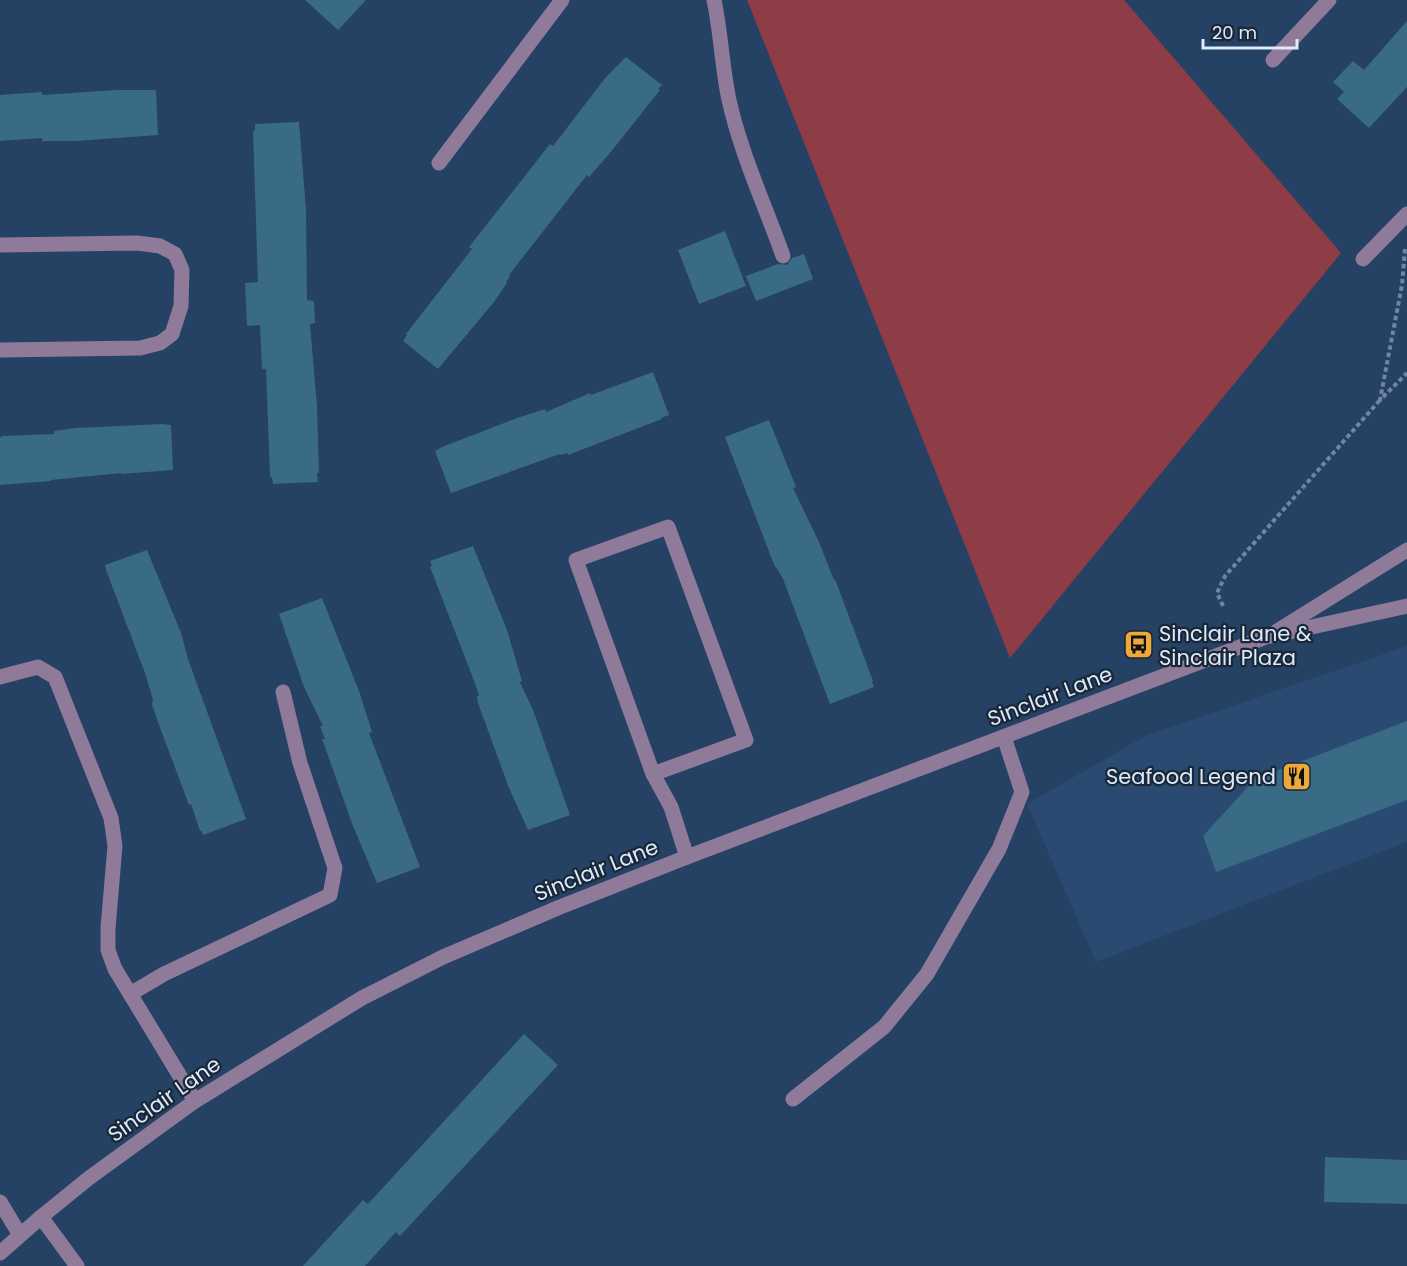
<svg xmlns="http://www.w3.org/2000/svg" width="1407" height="1266" viewBox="0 0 1407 1266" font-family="Poppins,sans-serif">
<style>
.built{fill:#2a4a72}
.green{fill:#8e3c46}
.building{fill:#396b86}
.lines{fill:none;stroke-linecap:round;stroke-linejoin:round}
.path{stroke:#6f85a1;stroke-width:4;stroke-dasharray:4.5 3;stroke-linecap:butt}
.minor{stroke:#8f7a9a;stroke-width:15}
.labels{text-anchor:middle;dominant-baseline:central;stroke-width:4.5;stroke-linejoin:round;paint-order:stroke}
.poi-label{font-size:21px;fill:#ddeafc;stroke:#1a2737;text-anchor:start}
.street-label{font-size:21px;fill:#ddeafc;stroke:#1a2737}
</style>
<rect width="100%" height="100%" fill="#254163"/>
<!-- built -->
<path class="built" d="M 1407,646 L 1407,842 L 1096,962 L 1027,804 L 1145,736 Z"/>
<!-- green -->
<path class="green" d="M 747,0 L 1124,0 L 1341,253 L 1010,658 Z"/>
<!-- building -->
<g class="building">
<path d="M 305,0 L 366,0 L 338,30 Z"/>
<path d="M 1407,21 L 1407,87 L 1369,128 L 1337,99 L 1344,92 L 1333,82 L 1353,61 L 1364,70 Z"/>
<path d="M 626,57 L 662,85 L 658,89 L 660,90 L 610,153 L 589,177 L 587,175 L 509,275 L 510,276 L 506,282 L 507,283 L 494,302 L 438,369 L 403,341 L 407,335 L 406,334 L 472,249 L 469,247 L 550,144 L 553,146 L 606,77 Z"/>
<path d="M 116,90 L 156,90 L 158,135 L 76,141 L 42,141 L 42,138 L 0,141 L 0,95 L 42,92 L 42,95 Z"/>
<path d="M 299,122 L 306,210 L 307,300 L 314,301 L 315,323 L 310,324 L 317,406 L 319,473 L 317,473 L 318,482 L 273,484 L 272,477 L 270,477 L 266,369 L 262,369 L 260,325 L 247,326 L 245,283 L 258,282 L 253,131 L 255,131 L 255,124 Z"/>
<path d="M 725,231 L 746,286 L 699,304 L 678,250 Z"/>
<path d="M 804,254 L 813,279 L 756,301 L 746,276 L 778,264 L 787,265 L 792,258 Z"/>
<path d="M 653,372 L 669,415 L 661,418 L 662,419 L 581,450 L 568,455 L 568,453 L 561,455 L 560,454 L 451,493 L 435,451 L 442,447 L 517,418 L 545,409 L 546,412 L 590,393 L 591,395 Z"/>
<path d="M 769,420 L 796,487 L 793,488 L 819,542 L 834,580 L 835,579 L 873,681 L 872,682 L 874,687 L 830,704 L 783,579 L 776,567 L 775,567 L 725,437 Z"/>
<path d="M 162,424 L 171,425 L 173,470 L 121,474 L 121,473 L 51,480 L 51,481 L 0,485 L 0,438 L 2,436 L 54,434 L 54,431 L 76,428 Z"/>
<path d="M 473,546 L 507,630 L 522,681 L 520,682 L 533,710 L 570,815 L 528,830 L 509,788 L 478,703 L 477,696 L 479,695 L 471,673 L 430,567 L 432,566 L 430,561 Z"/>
<path d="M 147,550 L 181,633 L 188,659 L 246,819 L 203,835 L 201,830 L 200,831 L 191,804 L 189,805 L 162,733 L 152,705 L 153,700 L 145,673 L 106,570 L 105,565 Z"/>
<path d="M 322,598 L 359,691 L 372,732 L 369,733 L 420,867 L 377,883 L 353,826 L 322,739 L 325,739 L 320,726 L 323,726 L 304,687 L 279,614 Z"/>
<path d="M 1407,721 L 1407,800 L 1216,872 L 1203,836 L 1255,779 Z"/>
<path d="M 524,1034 L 558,1065 L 400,1236 L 396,1232 L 365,1266 L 303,1266 L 363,1200 L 368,1204 Z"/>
<path d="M 1325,1157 L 1407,1160 L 1407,1204 L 1324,1202 Z"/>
</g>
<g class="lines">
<!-- path -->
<g class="path">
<path d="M 1405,249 L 1402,285 L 1380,400 L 1407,373"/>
<path d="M 1223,606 L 1217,593 L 1225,576 L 1380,400"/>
</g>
<!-- minor -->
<g class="minor">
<path d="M 714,0 C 721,33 722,67 729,100 C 741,154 765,205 783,256"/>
<path d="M 1273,60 L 1329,0"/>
<path d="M 439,163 L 562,0"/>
<path d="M 0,245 L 137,243 L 160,246 L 175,254 L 182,270 L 181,306 L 172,334 L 160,343 L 140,348 L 0,350"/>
<path d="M 1363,259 L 1407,214"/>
<path d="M 668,527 L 746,740 L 653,774 L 576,560 Z"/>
<path d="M 1277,631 L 1407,550"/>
<path d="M 0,677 L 38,667 L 55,677 L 111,818 L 115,846 L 108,928 L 108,950 L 115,969 L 195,1101"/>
<path d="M 653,774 L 671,807 L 687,857"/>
<path d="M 130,994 L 164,974 L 330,895 L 335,868 L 300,763 L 283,692"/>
<path d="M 793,1099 L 884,1027 L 927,974 L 999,849 L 1022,792 L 1004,737"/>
<path d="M 0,1202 L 20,1235"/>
<path d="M 41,1217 L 77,1266"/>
<path d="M 0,1253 L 41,1217 L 89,1178 L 195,1101 L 362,998 L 443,957 L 560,907 L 687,857 L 1266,637 L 1407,606"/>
</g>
</g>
<!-- icons -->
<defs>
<symbol id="bus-square" viewBox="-11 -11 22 22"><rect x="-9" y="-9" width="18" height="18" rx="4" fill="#eda83b" stroke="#1a2737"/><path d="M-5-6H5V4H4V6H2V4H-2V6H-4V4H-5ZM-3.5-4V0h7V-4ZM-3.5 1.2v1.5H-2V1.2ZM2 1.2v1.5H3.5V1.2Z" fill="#111"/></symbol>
<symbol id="restaurant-square" viewBox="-11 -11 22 22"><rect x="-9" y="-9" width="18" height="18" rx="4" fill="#eda83b" stroke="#1a2737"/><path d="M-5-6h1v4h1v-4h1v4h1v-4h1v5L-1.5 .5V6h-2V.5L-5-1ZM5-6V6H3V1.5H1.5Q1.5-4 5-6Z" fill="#111"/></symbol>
</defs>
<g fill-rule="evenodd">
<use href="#bus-square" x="1122" y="628" width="33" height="33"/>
<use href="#restaurant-square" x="1280" y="760" width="33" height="33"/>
</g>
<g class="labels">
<!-- poi labels -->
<g class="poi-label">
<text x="1159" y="633">Sinclair Lane &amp;<tspan x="1159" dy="24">Sinclair Plaza</tspan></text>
<text x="1276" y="776" text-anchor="end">Seafood Legend</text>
</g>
<!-- street labels -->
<g class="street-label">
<text transform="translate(1050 696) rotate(-21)">Sinclair Lane</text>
<text transform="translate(596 870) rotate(-22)">Sinclair Lane</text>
<text transform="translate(164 1099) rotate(-35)">Sinclair Lane</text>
</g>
</g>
<!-- scale -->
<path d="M1203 39v9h94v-9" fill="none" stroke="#ddeafc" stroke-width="3"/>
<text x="1212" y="39" font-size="18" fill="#ddeafc" stroke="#1a2737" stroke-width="4.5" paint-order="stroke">20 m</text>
</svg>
